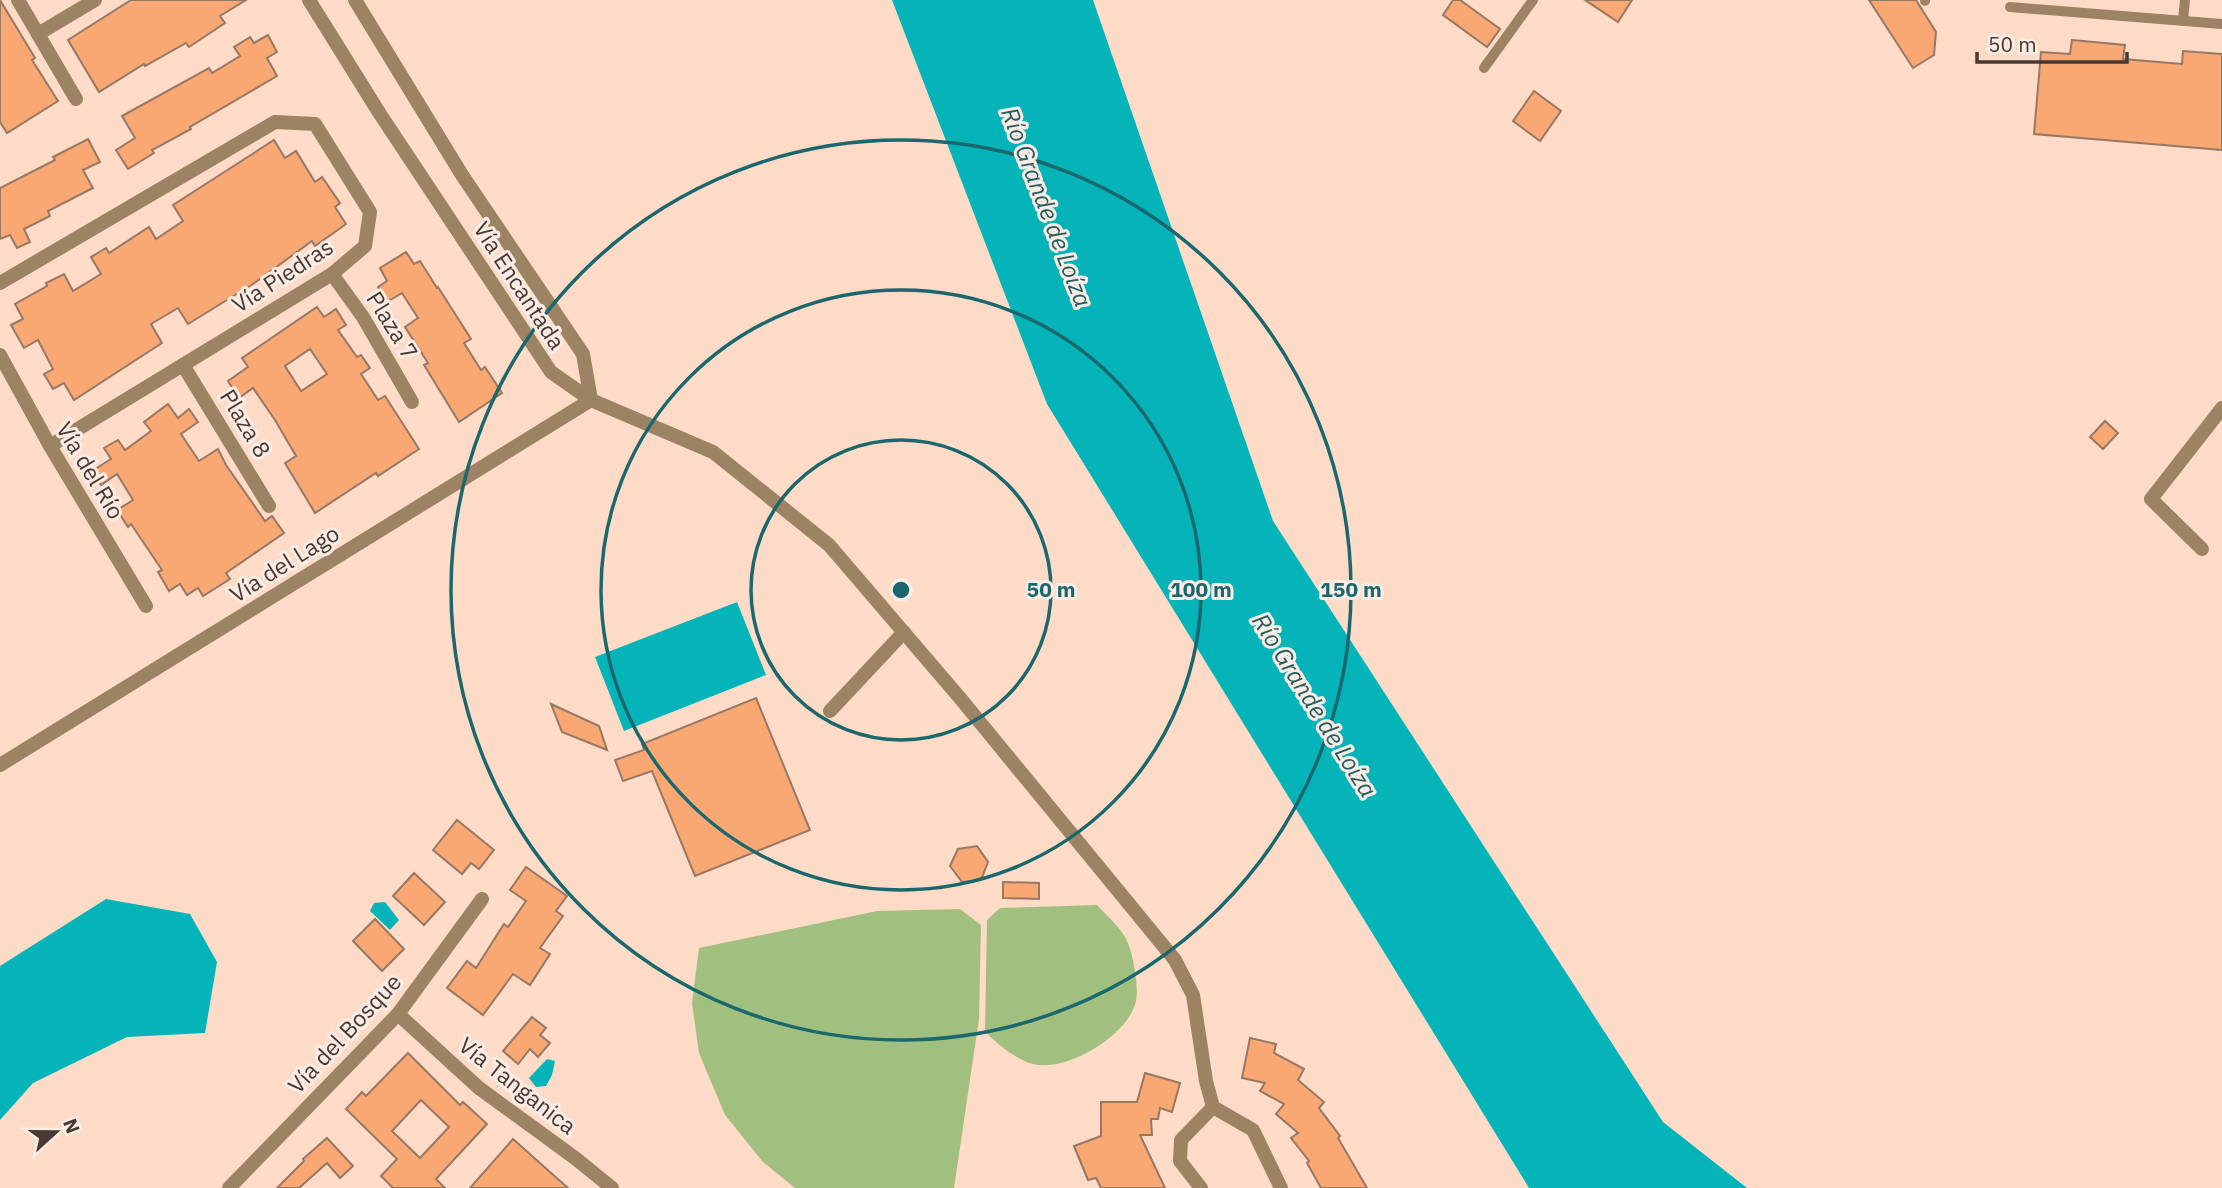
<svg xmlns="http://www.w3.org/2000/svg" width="2222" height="1188" viewBox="0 0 2222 1188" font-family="'IBM Plex Sans',sans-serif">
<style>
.green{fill:#a1c07f}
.water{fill:#05b4b8}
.building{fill:#f9a773;stroke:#967865;stroke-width:2;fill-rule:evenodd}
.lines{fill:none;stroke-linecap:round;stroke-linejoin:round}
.lane{stroke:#9b8363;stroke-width:10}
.street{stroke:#9b8363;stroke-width:14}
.ring{fill:none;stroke:#1a676e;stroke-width:3.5}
.labels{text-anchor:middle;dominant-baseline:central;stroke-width:6;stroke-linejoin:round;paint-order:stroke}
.street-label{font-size:23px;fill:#473931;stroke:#fbede5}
.water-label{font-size:24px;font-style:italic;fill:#245d5f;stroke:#fbede5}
.centre{fill:#1a676e;stroke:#fbede5;stroke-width:3.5}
.ring-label{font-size:21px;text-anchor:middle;font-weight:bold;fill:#1a676e;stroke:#fbede5;stroke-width:6;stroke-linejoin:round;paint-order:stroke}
</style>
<rect width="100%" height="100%" fill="#fddbc7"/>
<!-- green -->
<g class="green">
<path d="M 1097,905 C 1106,915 1119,926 1125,937 C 1133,951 1139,986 1136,1001 C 1129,1035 1066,1073 1033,1064 C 1017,1060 995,1043 985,1031 L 987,920 L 1000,908 Z"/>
<path d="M 960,909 L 981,925 L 979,1019 L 954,1188 L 795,1188 L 763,1162 L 725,1115 L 699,1053 L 692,1003 L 699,948 L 877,911 Z"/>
</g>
<!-- water -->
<g class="water">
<path d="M 892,0 L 1093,0 L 1273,521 L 1663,1122 L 1747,1188 L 1529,1188 L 1047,404 Z"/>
<path d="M 737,602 L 766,675 L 624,731 L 595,657 Z"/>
<path d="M 106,899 L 190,914 L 217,962 L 205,1033 L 127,1037 L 33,1083 L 0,1120 L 0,966 Z"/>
<path d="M 385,902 L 399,920 L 390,930 L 370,911 L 374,903 Z"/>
<path d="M 547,1059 L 555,1061 L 552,1075 L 546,1086 L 536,1087 L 529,1078 Z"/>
</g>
<!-- building -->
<g class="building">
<path d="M 0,0 L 35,58 L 32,60 L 58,101 L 7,133 L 0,122 Z"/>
<path d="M 131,0 L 246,0 L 220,16 L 225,23 L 189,47 L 186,43 L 145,66 L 144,64 L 99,92 L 68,40 Z"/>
<path d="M 1453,0 L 1460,0 L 1500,29 L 1487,47 L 1443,15 Z"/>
<path d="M 1585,0 L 1632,0 L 1618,22 Z"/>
<path d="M 1869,0 L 1916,0 L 1936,32 L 1934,55 L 1913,68 Z"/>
<path d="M 268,35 L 277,52 L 267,58 L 277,76 L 190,127 L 191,129 L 152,150 L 154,153 L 128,169 L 116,150 L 135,138 L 122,116 L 209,68 L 212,73 L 240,56 L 234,47 L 250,37 L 254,43 Z"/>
<path d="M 2072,40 L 2125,45 L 2123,59 L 2182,64 L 2183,51 L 2222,54 L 2222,150 L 2034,134 L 2041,52 L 2070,54 Z"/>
<path d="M 1534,91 L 1561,111 L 1540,141 L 1513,121 Z"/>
<path d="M 88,139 L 100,162 L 83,170 L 93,188 L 48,211 L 50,216 L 24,229 L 30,242 L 17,248 L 10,235 L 0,239 L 0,188 L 55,160 L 53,157 Z"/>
<path d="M 274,140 L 285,158 L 296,151 L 315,182 L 322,177 L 340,203 L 335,207 L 346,224 L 315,246 L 312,241 L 253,284 L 188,324 L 178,308 L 151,324 L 162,343 L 74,400 L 64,383 L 53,389 L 44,374 L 53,369 L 38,340 L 24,348 L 11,325 L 23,319 L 15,304 L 47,286 L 46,283 L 64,274 L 73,291 L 101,274 L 91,257 L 106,248 L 109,253 L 149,227 L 156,239 L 183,221 L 173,205 Z"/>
<path d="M 406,252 L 414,264 L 420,261 L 437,288 L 438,287 L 471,339 L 464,343 L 481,370 L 485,367 L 502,393 L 459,422 L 424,365 L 428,363 L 405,327 L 418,318 L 402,293 L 387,302 L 378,287 L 387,281 L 380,268 Z"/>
<path d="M 317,307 L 324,317 L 336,309 L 346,325 L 338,330 L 357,357 L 361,355 L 370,368 L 361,374 L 378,400 L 385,396 L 419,449 L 378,476 L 376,473 L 315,513 L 285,463 L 296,456 L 275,420 L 253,388 L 239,398 L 228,381 L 248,367 L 242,358 ZM 310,349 L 327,374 L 301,391 L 285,366 Z"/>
<path d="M 168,404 L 178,418 L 189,409 L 198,422 L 181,434 L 199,461 L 218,449 L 226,465 L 265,521 L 272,516 L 284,533 L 226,573 L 230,579 L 203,596 L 198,588 L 187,595 L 180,584 L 169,591 L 158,572 L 162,570 L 131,524 L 128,527 L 117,510 L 133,500 L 117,474 L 101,485 L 92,471 L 111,459 L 104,448 L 118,440 L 125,450 L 151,431 L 144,422 Z"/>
<path d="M 2105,421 L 2118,433 L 2103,449 L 2090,437 Z"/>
<path d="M 756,698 L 810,830 L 695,876 L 652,771 L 623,781 L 615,760 L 644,750 L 642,744 Z"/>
<path d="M 551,704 L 599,726 L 607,750 L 562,732 Z"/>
<path d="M 457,820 L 494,850 L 479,869 L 471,863 L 462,874 L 433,850 Z"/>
<path d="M 977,846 L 988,862 L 981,880 L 962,882 L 950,866 L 958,849 Z"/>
<path d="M 526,867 L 567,896 L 556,911 L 563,916 L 540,948 L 550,954 L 530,985 L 513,974 L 483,1015 L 447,988 L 467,961 L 476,968 L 504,924 L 508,927 L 526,901 L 510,890 Z"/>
<path d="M 414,873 L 445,902 L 424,925 L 393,896 Z"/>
<path d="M 1003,882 L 1039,883 L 1039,899 L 1003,898 Z"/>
<path d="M 375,919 L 404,949 L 382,971 L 353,941 Z"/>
<path d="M 532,1017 L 546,1028 L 540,1035 L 550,1043 L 538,1057 L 530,1049 L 518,1064 L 503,1051 Z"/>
<path d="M 1250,1038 L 1276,1044 L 1274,1053 L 1304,1069 L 1298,1080 L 1324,1102 L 1319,1108 L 1340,1136 L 1338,1138 L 1367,1188 L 1321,1188 L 1307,1163 L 1309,1161 L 1291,1138 L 1298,1133 L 1276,1114 L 1284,1104 L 1260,1091 L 1265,1083 L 1242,1078 Z"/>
<path d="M 408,1053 L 460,1105 L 463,1102 L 487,1124 L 436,1179 L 445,1188 L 393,1188 L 381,1176 L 397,1159 L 346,1109 L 362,1092 L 366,1096 ZM 421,1100 L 449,1127 L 420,1158 L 392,1131 Z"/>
<path d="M 1145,1073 L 1180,1083 L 1172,1112 L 1160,1108 L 1158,1119 L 1151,1119 L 1152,1135 L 1140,1135 L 1165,1188 L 1101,1188 L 1096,1178 L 1088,1180 L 1074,1146 L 1101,1136 L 1101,1102 L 1137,1102 Z"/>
<path d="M 327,1138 L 353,1166 L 340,1178 L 327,1163 L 299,1188 L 277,1188 L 304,1161 L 303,1159 Z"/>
<path d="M 513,1139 L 568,1188 L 470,1188 Z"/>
</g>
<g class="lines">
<!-- lane -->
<g class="lane">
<path d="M 1925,0 L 1925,1"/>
<path d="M 2010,7 L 2222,24"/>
<path d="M 2183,20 L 2185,0"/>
<path d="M 1484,68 L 1533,0"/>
</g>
<!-- street -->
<g class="street">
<path d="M 18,0 L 76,99"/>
<path d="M 309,0 L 380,114 L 551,372 L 591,400 L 713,452 L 829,545 L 960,698 L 1175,960 L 1193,995 L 1206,1081 L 1213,1107 L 1253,1130 L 1281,1188"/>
<path d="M 355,0 L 462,175 L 583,354 L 591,400"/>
<path d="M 38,34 L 95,0"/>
<path d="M 332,274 L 363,317 L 412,402"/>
<path d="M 0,283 L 275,122 L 315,124 L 370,212 L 365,246 L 332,274 L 50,446"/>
<path d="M 0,355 L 50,446 L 146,606"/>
<path d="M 183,365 L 269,506"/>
<path d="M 2202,549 L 2151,499 L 2222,408"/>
<path d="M 830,711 L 904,632"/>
<path d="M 0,765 L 591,400"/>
<path d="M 398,1014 L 479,1088 L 575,1158 L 612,1188"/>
<path d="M 229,1188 L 398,1014 L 482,899"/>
<path d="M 1201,1188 L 1180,1161 L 1181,1140 L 1213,1107"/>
</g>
</g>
<!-- distance rings -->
<g class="ring">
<circle cx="901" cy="590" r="150"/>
<circle cx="901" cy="590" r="300"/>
<circle cx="901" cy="590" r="450"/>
</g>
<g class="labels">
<!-- street labels -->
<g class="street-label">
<text transform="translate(282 275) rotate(-33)">Vía Piedras</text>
<text transform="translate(520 285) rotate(57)">Vía Encantada</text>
<text transform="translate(393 325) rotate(58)">Plaza 7</text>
<text transform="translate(246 423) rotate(59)">Plaza 8</text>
<text transform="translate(91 470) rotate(59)">Vía del Río</text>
<text transform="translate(284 563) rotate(-32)">Vía del Lago</text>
<text transform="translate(344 1033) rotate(-47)">Vía del Bosque</text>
<text transform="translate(518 1085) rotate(38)">Vía Tanganica</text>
</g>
<!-- water labels -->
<g class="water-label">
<text transform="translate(1047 207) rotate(69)">Río Grande de Loíza</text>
<text transform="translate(1315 705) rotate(58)">Río Grande de Loíza</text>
</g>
</g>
<circle cx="901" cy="590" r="10" class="centre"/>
<g class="ring-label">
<text x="1051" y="597">50 m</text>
<text x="1201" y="597">100 m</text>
<text x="1351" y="597">150 m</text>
</g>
<!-- north arrow -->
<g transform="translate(56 1132) rotate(69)" stroke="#fbede5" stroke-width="5" paint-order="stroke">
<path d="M0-5L12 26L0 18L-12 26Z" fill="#473931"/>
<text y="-10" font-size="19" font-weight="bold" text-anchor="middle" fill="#473931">N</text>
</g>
<!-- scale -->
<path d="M1977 52v10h150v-10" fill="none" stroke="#473931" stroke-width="3.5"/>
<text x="1988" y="52" font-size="21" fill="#473931" stroke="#fbede5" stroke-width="5" paint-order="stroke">50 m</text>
</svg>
